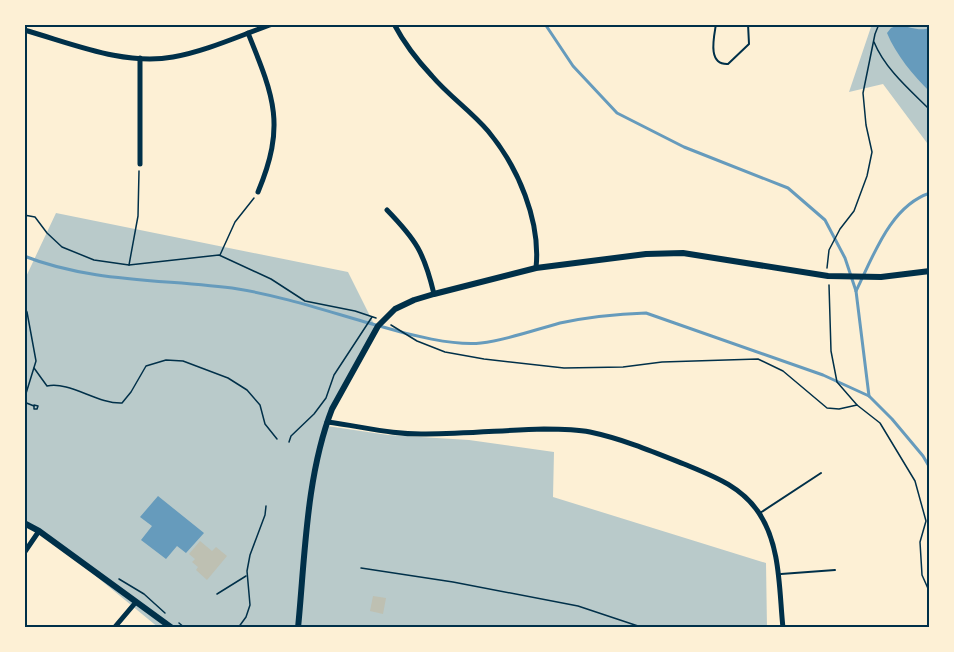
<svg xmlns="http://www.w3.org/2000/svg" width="954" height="652" viewBox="0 0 954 652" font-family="'Open Sans',sans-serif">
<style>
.green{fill:#b9caca}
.water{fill:#669bbc}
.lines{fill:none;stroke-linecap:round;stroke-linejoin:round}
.stream{stroke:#669bbc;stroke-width:3}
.building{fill:#bec0b2}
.path{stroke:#003049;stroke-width:1.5}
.service{stroke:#003049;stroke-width:2}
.minor{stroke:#003049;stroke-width:5}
.tertiary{stroke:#003049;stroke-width:6}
.neatline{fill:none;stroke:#003049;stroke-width:2}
</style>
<rect width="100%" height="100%" fill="#fdf0d5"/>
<!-- green -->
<g class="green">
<path d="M 872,24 L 930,24 L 930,147 L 883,84 L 849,92 Z"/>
<path d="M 56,213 L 348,272 L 377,330 L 330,413 L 327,426 L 388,435 L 469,440 L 554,452 L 553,497 L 766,563 L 767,628 L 159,628 L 47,536 L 24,526 L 24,281 Z"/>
</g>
<!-- water -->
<g class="water">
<path d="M 896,26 C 910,25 916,32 930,28 L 930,92 C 913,75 896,55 887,33 L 891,28 Z"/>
<path d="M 158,496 L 204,533 L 186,553 L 177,546 L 166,559 L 141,540 L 152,526 L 140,517 Z"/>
</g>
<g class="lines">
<!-- stream -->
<g class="stream">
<path d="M 545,24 L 573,66 L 617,113 L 684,147 L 788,188 L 825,220 L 845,258 L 856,291 L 869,396"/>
<path d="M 24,256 C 92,283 167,279 238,289 C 287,297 335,314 383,327 C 409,335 454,346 481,343 C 507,340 534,330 560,323 C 588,317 617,314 646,313 L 823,375 L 869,396 L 892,419 L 923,456 L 930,468"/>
<path d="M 856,291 C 873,257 890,206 930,193"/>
</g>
</g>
<!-- building -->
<g class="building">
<path d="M 200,541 L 212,551 L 216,547 L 227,556 L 207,580 L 196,570 L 198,567 L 192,562 L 195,559 L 189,554 Z"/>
<path d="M 373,596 L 386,598 L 383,614 L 370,611 Z"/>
</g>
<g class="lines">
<!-- path -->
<g class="path">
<path d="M 874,42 C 885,69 910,90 930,110"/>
<path d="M 24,196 L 26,202 L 24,207"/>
<path d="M 24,215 L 35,217 L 47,233 L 62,247 L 94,260 L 129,265 L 219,255 L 271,279 L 305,301 L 355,311 L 376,318"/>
<path d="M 220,255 L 235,222 L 254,198"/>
<path d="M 129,265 L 138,216 L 139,171"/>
<path d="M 827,268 L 829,250 L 840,229 L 854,211 L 867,176 L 872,152 L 866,125 L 863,93 L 875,34 L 879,24"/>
<path d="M 829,285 L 831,351 L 837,382 L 857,405 L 880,423 L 915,481 L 926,521 L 920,542 L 922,575 L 930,593"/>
<path d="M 24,306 L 27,312 L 36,361 L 24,400"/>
<path d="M 391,325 L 417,341 L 445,352 L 484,359 L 564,368 L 623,367 L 662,362 L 758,359 L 783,371 L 827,408 L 839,409 L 857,405"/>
<path d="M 34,368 L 47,386 C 70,381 97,404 122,403 L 131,392 L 146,366 L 166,360 L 183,361 L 228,378 L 247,390 L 260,405 L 265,424 L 277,439"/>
<path d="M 24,402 L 34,406"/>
<path d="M 34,405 L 38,406 L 37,409 L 34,409 Z"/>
<path d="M 289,442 L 291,436 L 314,414 L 326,398 L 334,375 L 372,317"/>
<path d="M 361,568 L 453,582 L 578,606 L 644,628"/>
<path d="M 119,579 L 144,594 L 165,613"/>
<path d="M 217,594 L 246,576"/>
<path d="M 179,623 L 185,628"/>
<path d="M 238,628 L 246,617 L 250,605 L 247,571 L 250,555 L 265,515 L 266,506"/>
</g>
<!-- service -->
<g class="service">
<path d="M 716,24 C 714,37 707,65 728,64 L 749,44 L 748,24"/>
<path d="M 760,513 L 821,473"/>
<path d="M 781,574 L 835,570"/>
</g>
<!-- minor -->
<g class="minor">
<path d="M 394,24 C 404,43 417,60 432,76 C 449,96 471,111 488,131 C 518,167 541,221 536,268"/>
<path d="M 24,30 C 71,43 124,66 173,57 C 207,51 241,35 273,24"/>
<path d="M 248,33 C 274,97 286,125 258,192"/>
<path d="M 140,164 L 140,58"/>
<path d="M 387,210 C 416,240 424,252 434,294"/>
<path d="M 327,422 C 360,426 393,435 426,434 C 466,434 505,430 544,429 C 559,429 575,429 590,432 C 623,439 654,452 684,464 C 713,476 741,486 759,513 C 781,546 779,591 783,628"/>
<path d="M 24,553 L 39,531"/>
<path d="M 114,628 L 136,602"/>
</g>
<!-- tertiary -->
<g class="tertiary">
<path d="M 24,523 L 39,531 L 172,628"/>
<path d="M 298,628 C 305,557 306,476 332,409 L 378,326 L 395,309 L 414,300 L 434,294 L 536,268 L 646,254 L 683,253 L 828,276 L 881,277 L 930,271"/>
</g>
</g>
<!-- border -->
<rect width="954" height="652" fill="none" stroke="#fdf0d5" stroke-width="51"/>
<rect x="26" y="26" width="902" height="600" class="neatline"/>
</svg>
